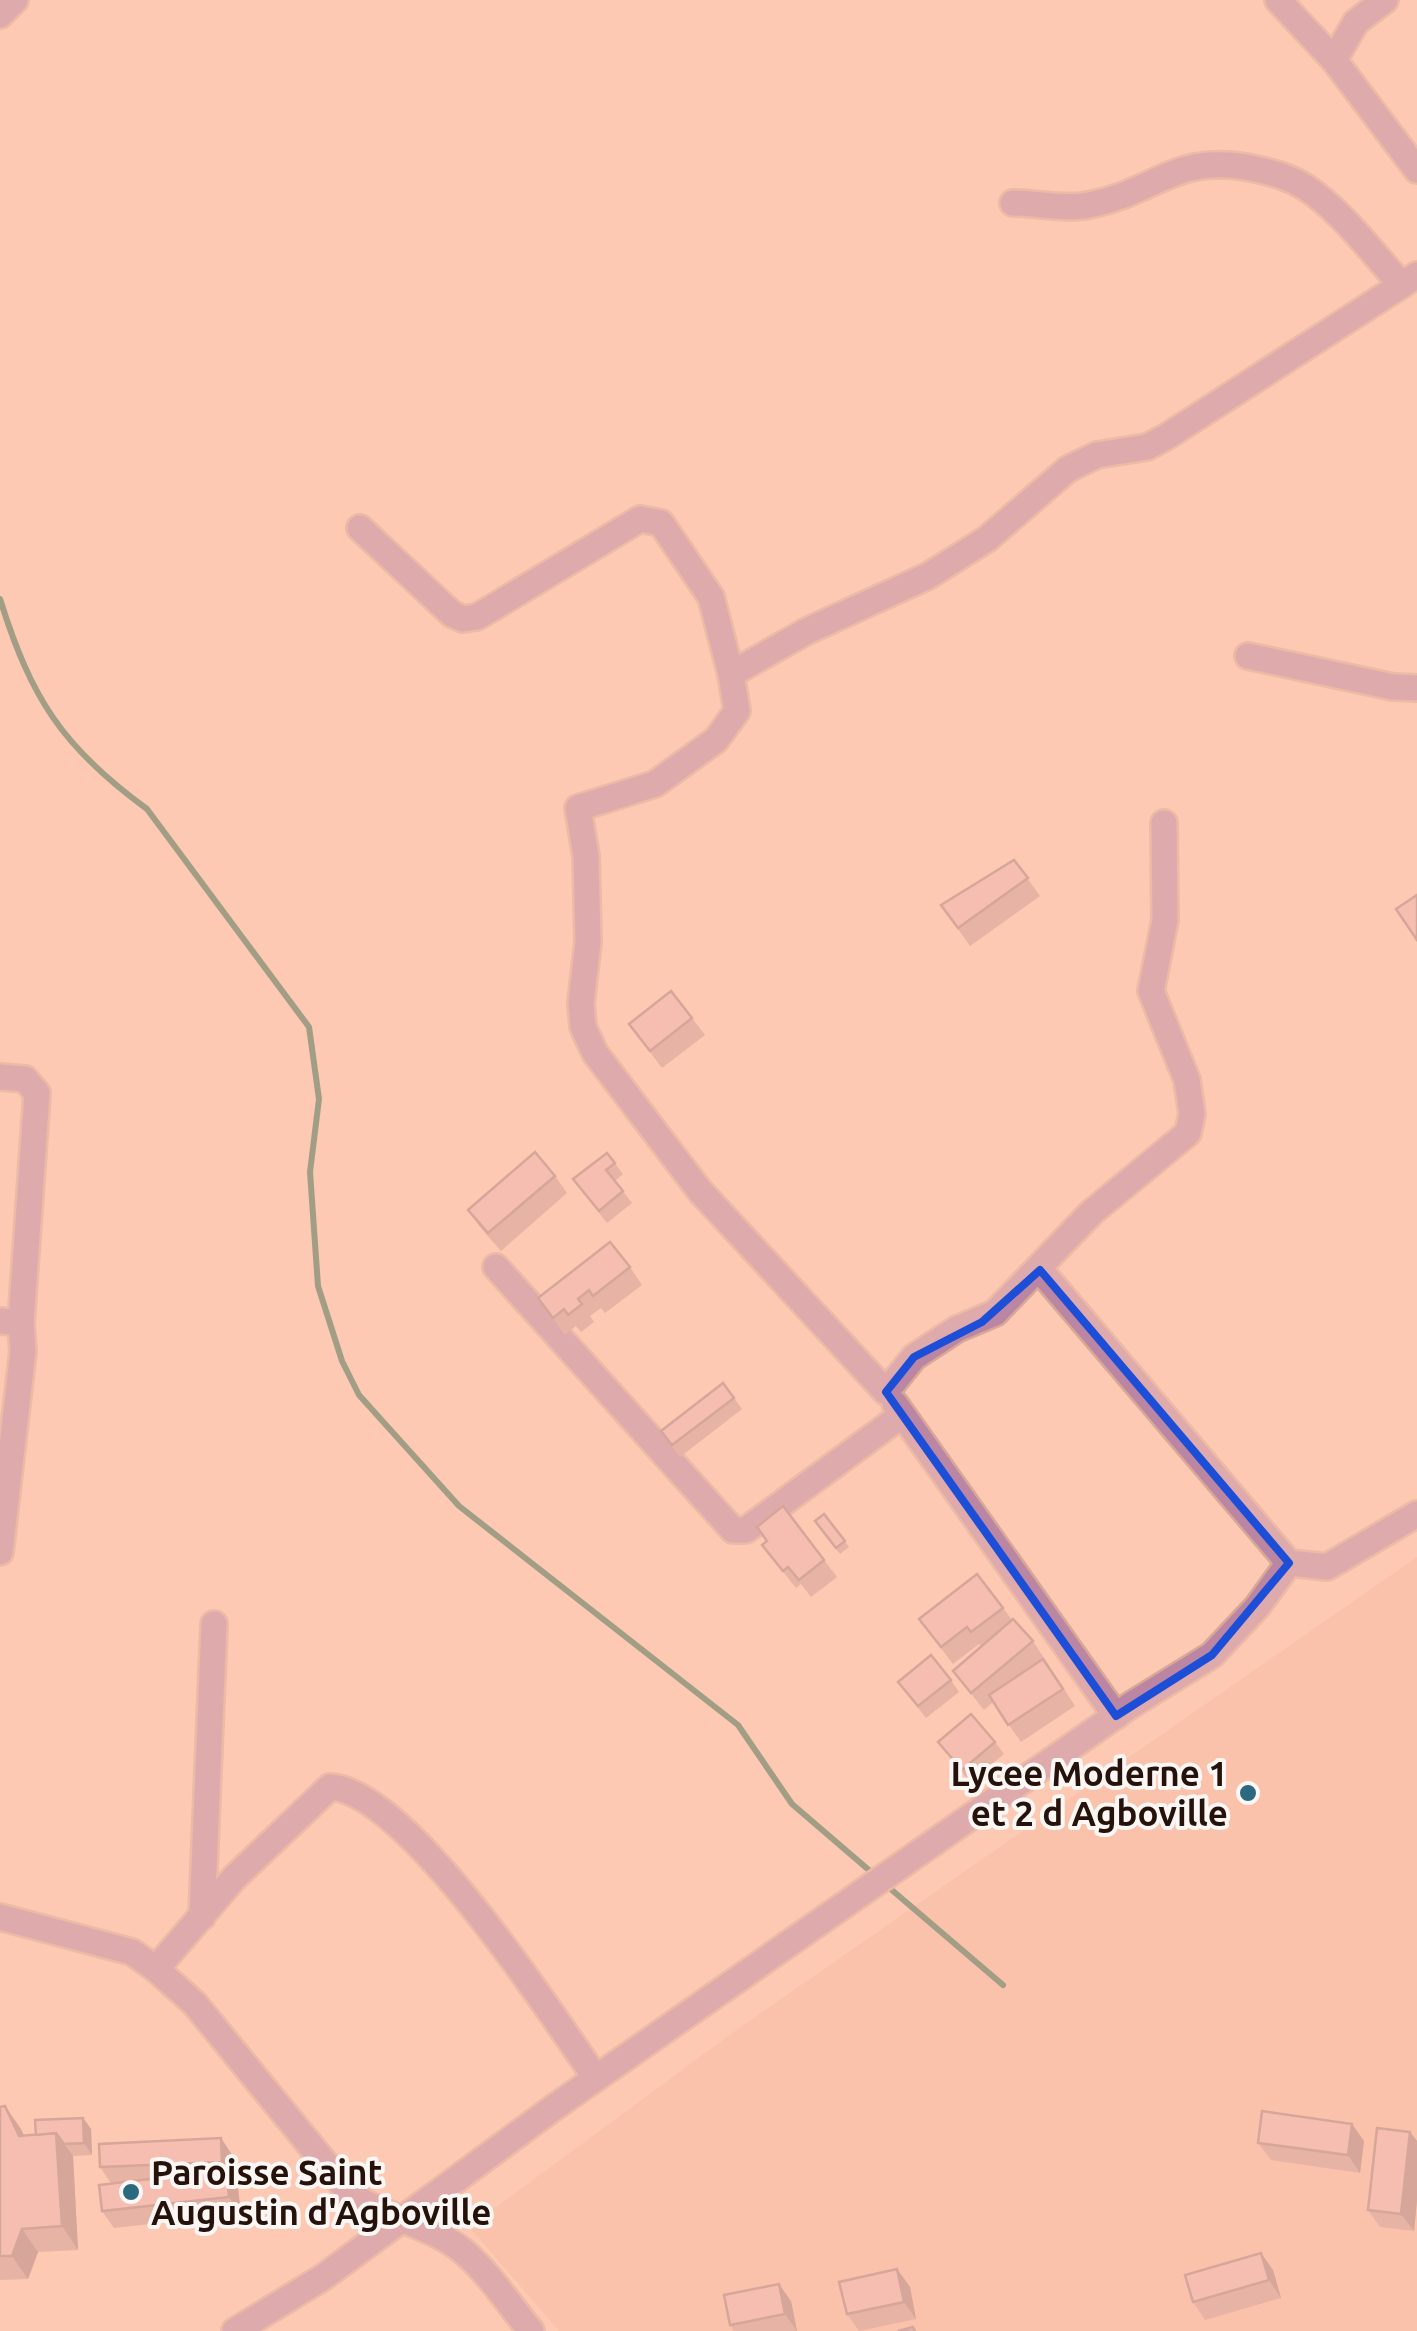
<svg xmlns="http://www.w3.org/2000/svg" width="1417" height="2331" viewBox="0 0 1417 2331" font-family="Ubuntu,sans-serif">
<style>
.built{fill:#f7bba2}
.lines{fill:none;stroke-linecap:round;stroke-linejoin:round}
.stream{stroke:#326a4e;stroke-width:6}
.minor-casing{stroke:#d7a895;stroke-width:30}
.minor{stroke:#ba86a4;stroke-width:25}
.wall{fill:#cb9996}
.shaded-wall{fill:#a57d7a}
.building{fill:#ecb2ae;stroke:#a57d7a;stroke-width:2.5}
.marked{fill:none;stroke:#1d4ed8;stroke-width:8;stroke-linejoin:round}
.poi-dot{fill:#2a697e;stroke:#fcf6f4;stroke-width:4}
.labels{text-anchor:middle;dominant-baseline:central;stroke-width:8;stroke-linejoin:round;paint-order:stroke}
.poi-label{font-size:35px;font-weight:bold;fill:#25130b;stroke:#fcf6f4;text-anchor:end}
</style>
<rect width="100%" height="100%" fill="#fec9b3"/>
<!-- built -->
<path class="built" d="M 1417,1557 L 1417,2331 L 559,2331 L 469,2227 L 739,2028 Z"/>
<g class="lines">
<!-- stream -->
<g class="stream">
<path d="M 0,599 C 31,698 62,747 147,809 L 309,1027 L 319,1099 L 310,1172 L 318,1286 L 342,1361 L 359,1395 L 459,1506 L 738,1725 L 792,1804 L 877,1877"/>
<path d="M 886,1885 L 1003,1985"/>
</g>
<defs>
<g id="minor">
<path d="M 1278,0 L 1334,60 L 1417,170"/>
<path d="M 0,15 L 15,0"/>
<path d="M 1334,60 L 1356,22 L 1385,0"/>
<path d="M 1013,203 C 1037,203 1066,210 1089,205 C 1160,191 1174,152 1256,169 C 1274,173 1289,177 1305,187 C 1342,211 1372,253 1402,285"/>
<path d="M 360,528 L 452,614 L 463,619 L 477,617 L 640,519 L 661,523 L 711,597 L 731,674"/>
<path d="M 1248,656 L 1393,687 L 1417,688"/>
<path d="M 1164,823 L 1165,920 L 1151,991 L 1187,1080 L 1192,1114 L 1188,1133 L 1091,1213 L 995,1313 L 957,1329 L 914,1357 L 886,1392 L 700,1191 L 595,1053 L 583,1027 L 581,1003 L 588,942 L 586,856 L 578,808 L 655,784 L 716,740 L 737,711 L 731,674 L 807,631 L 928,576 L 987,539 L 1068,469 L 1097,455 L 1147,447 L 1166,437 L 1417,275"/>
<path d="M 0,1077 L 25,1079 L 37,1093 L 21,1323"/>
<path d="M 496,1267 L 733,1530 L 746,1530 L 902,1415"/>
<path d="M 1040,1270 L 1289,1563 L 1327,1567 L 1417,1514"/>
<path d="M 0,1321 L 21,1323 L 23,1351 L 0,1552"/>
<path d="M 895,1404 L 1116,1716"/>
<path d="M 0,1917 L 132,1952 L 156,1969 L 195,2004 L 351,2195 C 386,2218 432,2225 464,2252 C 489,2273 510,2306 531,2331"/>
<path d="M 202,1917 L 214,1624"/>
<path d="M 156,1969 L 234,1878 L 330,1787 C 407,1790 551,2014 596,2078"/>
<path d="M 235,2331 L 322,2278 L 556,2106 L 1131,1705 L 1212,1655 L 1257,1607 L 1289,1563"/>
</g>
</defs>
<!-- minor casing -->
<use href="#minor" class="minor-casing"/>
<!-- minor -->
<use href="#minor" class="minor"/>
</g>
<!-- wall -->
<g class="wall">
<path d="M 1014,860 L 1040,896 L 970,946 L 941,905 Z"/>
<path d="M 692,1018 L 705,1035 L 662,1068 L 629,1024 Z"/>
<path d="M 607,1153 L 623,1174 L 615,1181 L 632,1203 L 607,1223 L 573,1179 Z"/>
<path d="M 555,1176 L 567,1193 L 501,1251 L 480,1227 L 468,1210 Z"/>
<path d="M 630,1267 L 642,1285 L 605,1313 L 601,1308 L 590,1316 L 594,1322 L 581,1332 L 576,1326 L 565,1335 L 538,1298 Z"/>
<path d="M 723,1383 L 742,1409 L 680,1457 L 661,1431 Z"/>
<path d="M 824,1514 L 849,1547 L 840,1554 L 815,1521 Z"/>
<path d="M 762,1545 L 824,1560 L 837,1577 L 811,1597 L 801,1584 L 796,1588 Z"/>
<path d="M 1003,1608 L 1012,1620 L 1033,1641 L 1075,1706 L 1021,1742 L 993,1702 L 984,1710 L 953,1671 L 981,1646 L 979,1644 L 953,1664 L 919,1619 Z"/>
<path d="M 951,1680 L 959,1692 L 926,1718 L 898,1682 Z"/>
<path d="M 938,1742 L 995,1742 L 1004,1754 L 970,1782 Z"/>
<path d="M 5,2106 L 24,2136 L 36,2135 L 83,2118 L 91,2129 L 92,2155 L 73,2156 L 78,2250 L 38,2252 L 28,2279 L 0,2280 L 0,2107 Z"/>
<path d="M 1352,2124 L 1364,2141 L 1360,2173 L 1271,2160 L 1258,2143 Z"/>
<path d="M 1410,2132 L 1417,2141 L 1417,2200 L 1414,2231 L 1380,2227 L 1368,2210 Z"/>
<path d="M 233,2156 L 234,2179 L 232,2179 L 238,2188 L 241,2214 L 114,2228 L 102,2211 L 111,2183 L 100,2167 Z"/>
<path d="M 897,2269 L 910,2287 L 916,2319 L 859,2331 L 847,2314 Z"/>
<path d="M 1273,2270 L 1281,2298 L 1205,2320 L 1193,2302 Z"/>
<path d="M 791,2301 L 797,2331 L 734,2331 L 730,2325 Z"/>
</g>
<!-- shaded-wall -->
<g class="shaded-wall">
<path d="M 5,2106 L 21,2129 L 35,2159 L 19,2136 Z"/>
<path d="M 83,2118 L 91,2129 L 92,2155 L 84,2143 Z"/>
<path d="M 1352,2124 L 1364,2141 L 1360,2173 L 1348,2155 Z"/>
<path d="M 1410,2132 L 1417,2141 L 1417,2200 L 1414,2231 L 1401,2214 Z"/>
<path d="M 56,2133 L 73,2156 L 78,2250 L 62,2226 Z"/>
<path d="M 221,2138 L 233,2156 L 234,2179 L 222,2162 Z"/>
<path d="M 226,2170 L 238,2188 L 241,2214 L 229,2197 Z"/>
<path d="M 22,2229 L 38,2252 L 28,2279 L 12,2256 Z"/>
<path d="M 1261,2253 L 1273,2270 L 1281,2298 L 1269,2280 Z"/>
<path d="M 897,2269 L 910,2287 L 916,2319 L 904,2302 Z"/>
<path d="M 779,2284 L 791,2301 L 797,2331 L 785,2314 Z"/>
</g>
<!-- building -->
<g class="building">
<path d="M 1014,860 L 1028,878 L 958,928 L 941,905 Z"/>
<path d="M 1417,895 L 1417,940 L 1396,909 Z"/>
<path d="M 671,991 L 692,1018 L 650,1051 L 629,1024 Z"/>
<path d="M 535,1152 L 555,1176 L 488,1233 L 468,1210 Z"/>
<path d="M 607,1153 L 615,1163 L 606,1170 L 623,1191 L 599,1211 L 573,1179 Z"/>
<path d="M 610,1242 L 630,1267 L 593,1296 L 589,1290 L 578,1299 L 582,1304 L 568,1315 L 564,1309 L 553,1318 L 538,1298 Z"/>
<path d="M 723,1383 L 734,1398 L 672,1445 L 661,1431 Z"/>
<path d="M 783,1506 L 824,1560 L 799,1580 L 788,1567 L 783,1571 L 762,1545 L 767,1541 L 757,1527 Z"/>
<path d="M 824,1514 L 845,1541 L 836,1548 L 815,1521 Z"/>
<path d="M 977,1574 L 1003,1608 L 971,1632 L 967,1627 L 941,1647 L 919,1619 Z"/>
<path d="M 1013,1619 L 1033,1641 L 971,1693 L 953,1671 Z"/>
<path d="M 931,1655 L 951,1680 L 918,1706 L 898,1682 Z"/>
<path d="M 1043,1659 L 1063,1689 L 1008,1725 L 989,1695 Z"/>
<path d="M 971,1714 L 995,1742 L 962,1770 L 938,1742 Z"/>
<path d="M 5,2106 L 19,2136 L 56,2133 L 62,2226 L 22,2229 L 12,2256 L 0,2256 L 0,2107 Z"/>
<path d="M 1262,2111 L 1352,2124 L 1348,2155 L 1258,2143 Z"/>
<path d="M 83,2118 L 84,2143 L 64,2144 L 56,2133 L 36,2135 L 35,2120 Z"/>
<path d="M 1377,2128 L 1410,2132 L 1401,2214 L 1368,2210 Z"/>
<path d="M 221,2138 L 222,2162 L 100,2167 L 99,2144 Z"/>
<path d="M 226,2170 L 229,2197 L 102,2211 L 99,2185 Z"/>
<path d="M 1261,2253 L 1269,2280 L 1193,2302 L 1185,2275 Z"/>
<path d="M 897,2269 L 904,2302 L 847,2314 L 839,2282 Z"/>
<path d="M 779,2284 L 785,2314 L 730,2325 L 724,2295 Z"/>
<path d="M 913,2327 L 915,2331 L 898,2331 Z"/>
</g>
<!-- marked area -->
<path d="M0 0H1417V2331H0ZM 1040,1270 L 1289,1563 L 1212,1655 L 1116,1716 L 886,1392 L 914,1357 L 982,1322 Z" fill="#fec9b3" fill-opacity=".55" fill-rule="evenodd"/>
<path class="marked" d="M 1040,1270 L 1289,1563 L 1212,1655 L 1116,1716 L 886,1392 L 914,1357 L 982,1322 Z"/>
<!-- markers -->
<g class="poi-dot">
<circle cx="1248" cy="1793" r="10"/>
<circle cx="131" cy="2192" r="10"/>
</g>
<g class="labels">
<!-- poi labels -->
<g class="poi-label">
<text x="1228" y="1773">Lycee Moderne 1<tspan x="1228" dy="40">et 2 d Agboville</tspan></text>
<text x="151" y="2172" text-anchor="start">Paroisse Saint<tspan x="151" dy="40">Augustin d'Agboville</tspan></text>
</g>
</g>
</svg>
